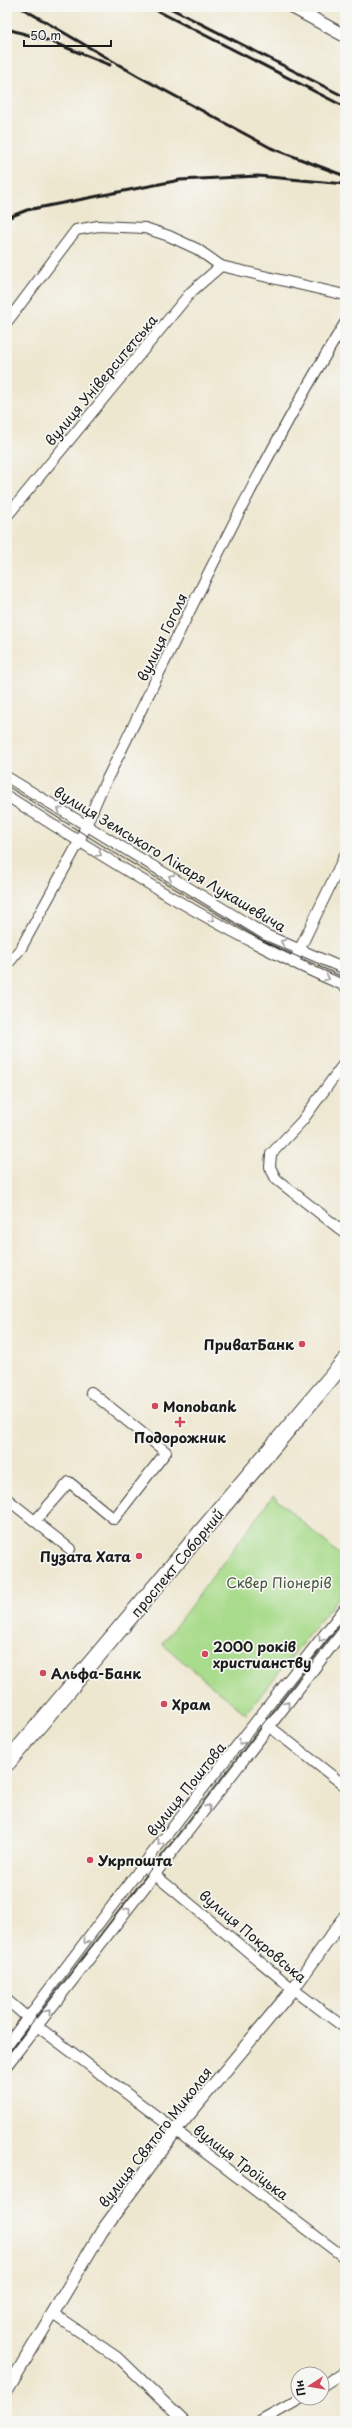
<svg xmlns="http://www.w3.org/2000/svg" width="352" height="2428" viewBox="0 0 352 2428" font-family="'Playpen Sans',sans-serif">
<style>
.green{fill:#a8db8b;stroke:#627c54}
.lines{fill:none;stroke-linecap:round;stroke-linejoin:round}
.minor-casing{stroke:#3c3a37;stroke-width:12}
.tertiary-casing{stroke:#3c3a37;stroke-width:14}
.primary-casing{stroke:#3c3a37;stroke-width:18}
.minor{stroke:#fff;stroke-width:10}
.tertiary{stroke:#fff;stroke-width:12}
.primary{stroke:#fff;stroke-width:16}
.tram{stroke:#1c1c1c;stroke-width:1}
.rail{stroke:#1c1c1c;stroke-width:3}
.oneway{stroke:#999}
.poi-dot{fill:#d1495b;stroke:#f6f6f2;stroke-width:1.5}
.labels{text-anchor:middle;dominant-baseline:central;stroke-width:3.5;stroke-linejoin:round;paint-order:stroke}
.street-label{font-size:14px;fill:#1c1c1c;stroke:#f6f6f2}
.poi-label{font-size:14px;font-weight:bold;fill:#1c1c1c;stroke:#f6f6f2;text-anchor:start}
.park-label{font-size:14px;fill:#46553d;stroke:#f6f6f2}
</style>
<rect width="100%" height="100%" fill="#f6f6f2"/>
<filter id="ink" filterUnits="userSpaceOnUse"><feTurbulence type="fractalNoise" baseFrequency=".025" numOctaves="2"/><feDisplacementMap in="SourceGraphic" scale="8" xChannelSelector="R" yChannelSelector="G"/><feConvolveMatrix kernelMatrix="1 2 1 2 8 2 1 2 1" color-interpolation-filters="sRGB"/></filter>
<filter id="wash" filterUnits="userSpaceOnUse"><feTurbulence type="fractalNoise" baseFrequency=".012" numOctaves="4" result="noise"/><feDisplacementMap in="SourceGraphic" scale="16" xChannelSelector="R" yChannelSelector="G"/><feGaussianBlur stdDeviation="0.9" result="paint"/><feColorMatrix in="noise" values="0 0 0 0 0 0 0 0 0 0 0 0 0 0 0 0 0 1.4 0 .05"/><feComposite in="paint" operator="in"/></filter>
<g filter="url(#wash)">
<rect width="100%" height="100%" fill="#eee7d0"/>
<!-- green -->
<path class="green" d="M 273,1496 L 345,1559 L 345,1589 L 246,1714 L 162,1644 Z"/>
</g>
<g filter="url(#ink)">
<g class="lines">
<defs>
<g id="minor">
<path d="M 7,322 L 76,230 L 98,226 L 145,228 L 169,236 L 197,249 L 221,266 L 345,295"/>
<path d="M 7,516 L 191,292 L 221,266"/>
<path d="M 7,777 L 266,935 L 345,969"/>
<path d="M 7,796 C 116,865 226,935 345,986"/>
<path d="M 293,963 L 345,855"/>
<path d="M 7,965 L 21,948 L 79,842 L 100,793 C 179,635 252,474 345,323"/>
<path d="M 345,1062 L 302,1121 L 271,1154 L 270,1167 L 276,1179 L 345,1233"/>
<path d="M 7,1499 L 70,1549"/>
<path d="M 35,1521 L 69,1482 L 114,1519 L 166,1452 L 91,1392"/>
<path d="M 265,1723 L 345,1786"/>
<path d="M 143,1865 L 293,1989 L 345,2028"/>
<path d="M 7,2000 L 37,2026 L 345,2258"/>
<path d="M 7,2045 L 143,1865 L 345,1608"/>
<path d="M 7,2065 L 345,1629"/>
<path d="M 52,2313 L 121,2360 L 184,2421"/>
<path d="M 322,2386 L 345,2371"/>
<path d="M 261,2421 L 302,2398"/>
</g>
<g id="tertiary">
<path d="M 292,7 L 345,36"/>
<path d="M 7,2390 L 102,2231 L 176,2130 L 293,1989 L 345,1917"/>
</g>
<path id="primary" d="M 7,1763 L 345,1361"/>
</defs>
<!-- minor casing -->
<use href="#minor" class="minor-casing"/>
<!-- tertiary casing -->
<use href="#tertiary" class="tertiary-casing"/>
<!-- primary casing -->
<use href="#primary" class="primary-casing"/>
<!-- minor -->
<use href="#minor" class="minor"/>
<!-- tertiary -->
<use href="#tertiary" class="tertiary"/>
<!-- primary -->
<use href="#primary" class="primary"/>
<!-- tram -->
<g class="tram">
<path d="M 7,786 L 113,852 L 263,941 L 345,978"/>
<path d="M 7,2055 L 345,1618"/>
</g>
<!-- rail -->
<g class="rail">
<path d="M 20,7 L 138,76 L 271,148 L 345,176"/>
<path d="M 150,7 L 345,107"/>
<path d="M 168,7 L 345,97"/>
<path d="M 7,29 L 50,41 L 110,65"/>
<path d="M 7,218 L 27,210 L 180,180 L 258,176 L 345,184"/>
</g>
</g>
<!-- one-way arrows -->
<defs><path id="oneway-chevron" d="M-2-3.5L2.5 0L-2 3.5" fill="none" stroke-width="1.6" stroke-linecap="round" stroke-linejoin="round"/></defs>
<g class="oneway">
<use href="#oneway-chevron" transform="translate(60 810) rotate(-148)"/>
<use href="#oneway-chevron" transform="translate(99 854) rotate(31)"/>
<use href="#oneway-chevron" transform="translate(171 877) rotate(-149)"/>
<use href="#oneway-chevron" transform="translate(212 919) rotate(30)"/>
<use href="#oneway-chevron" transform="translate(283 942) rotate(-156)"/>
<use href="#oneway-chevron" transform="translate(327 978) rotate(23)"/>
<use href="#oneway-chevron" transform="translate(321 1639) rotate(128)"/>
<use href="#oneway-chevron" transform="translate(287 1704) rotate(-52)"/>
<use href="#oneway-chevron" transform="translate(241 1742) rotate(128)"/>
<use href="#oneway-chevron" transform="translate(208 1807) rotate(-52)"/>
<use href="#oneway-chevron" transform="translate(160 1843) rotate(129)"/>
<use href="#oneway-chevron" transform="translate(128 1910) rotate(-52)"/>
<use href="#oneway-chevron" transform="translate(86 1941) rotate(127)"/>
<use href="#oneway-chevron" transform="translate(48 2012) rotate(-52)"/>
</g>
</g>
<!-- markers -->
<g class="poi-dot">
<circle cx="302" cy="1344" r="4"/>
<circle cx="155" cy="1406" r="4"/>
<path d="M178 1416h4v4h4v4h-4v4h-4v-4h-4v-4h4z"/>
<circle cx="139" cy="1556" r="4"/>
<circle cx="205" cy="1654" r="4"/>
<circle cx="43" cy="1673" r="4"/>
<circle cx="164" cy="1704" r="4"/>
<circle cx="90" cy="1860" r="4"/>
</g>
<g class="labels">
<!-- street labels -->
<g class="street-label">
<text transform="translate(101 380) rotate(-50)">вулиця Університетська</text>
<text transform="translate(162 637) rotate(-64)">вулиця Гоголя</text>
<text transform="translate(170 859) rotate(31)">вулиця Земського Лікаря Лукашевича</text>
<text transform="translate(177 1563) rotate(-50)">проспект Соборний</text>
<text transform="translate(186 1789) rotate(-51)">вулиця Поштова</text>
<text transform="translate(253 1936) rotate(40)">вулиця Покровська</text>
<text transform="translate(155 2137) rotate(-52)">вулиця Святого Миколая</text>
<text transform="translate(241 2162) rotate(37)">вулиця Троїцька</text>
</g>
<!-- poi labels -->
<g class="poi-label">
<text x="294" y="1344" text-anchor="end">ПриватБанк</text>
<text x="163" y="1406">Monobank</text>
<text x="180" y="1437" text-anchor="middle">Подорожник</text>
<text x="131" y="1556" text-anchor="end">Пузата Хата</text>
<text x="213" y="1646">2000 років<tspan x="213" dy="16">христианству</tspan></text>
<text x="51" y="1673">Альфа-Банк</text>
<text x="172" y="1704">Храм</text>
<text x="98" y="1860">Укрпошта</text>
</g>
<!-- park labels -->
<g class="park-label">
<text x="279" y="1582">Сквер Піонерів</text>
</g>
</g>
<!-- margin -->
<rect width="352" height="2428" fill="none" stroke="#f6f6f2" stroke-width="24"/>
<!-- north arrow -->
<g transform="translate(310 2386) rotate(258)"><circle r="19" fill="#f6f6f2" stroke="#9f9f9c"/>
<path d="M0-3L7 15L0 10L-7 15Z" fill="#d1495b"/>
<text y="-6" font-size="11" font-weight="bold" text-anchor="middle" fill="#1c1c1c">Пн</text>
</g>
<!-- scale -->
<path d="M24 40v6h87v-6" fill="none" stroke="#1c1c1c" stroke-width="2"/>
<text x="30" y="40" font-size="12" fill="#1c1c1c" stroke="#f6f6f2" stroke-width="3" paint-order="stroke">50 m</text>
</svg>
